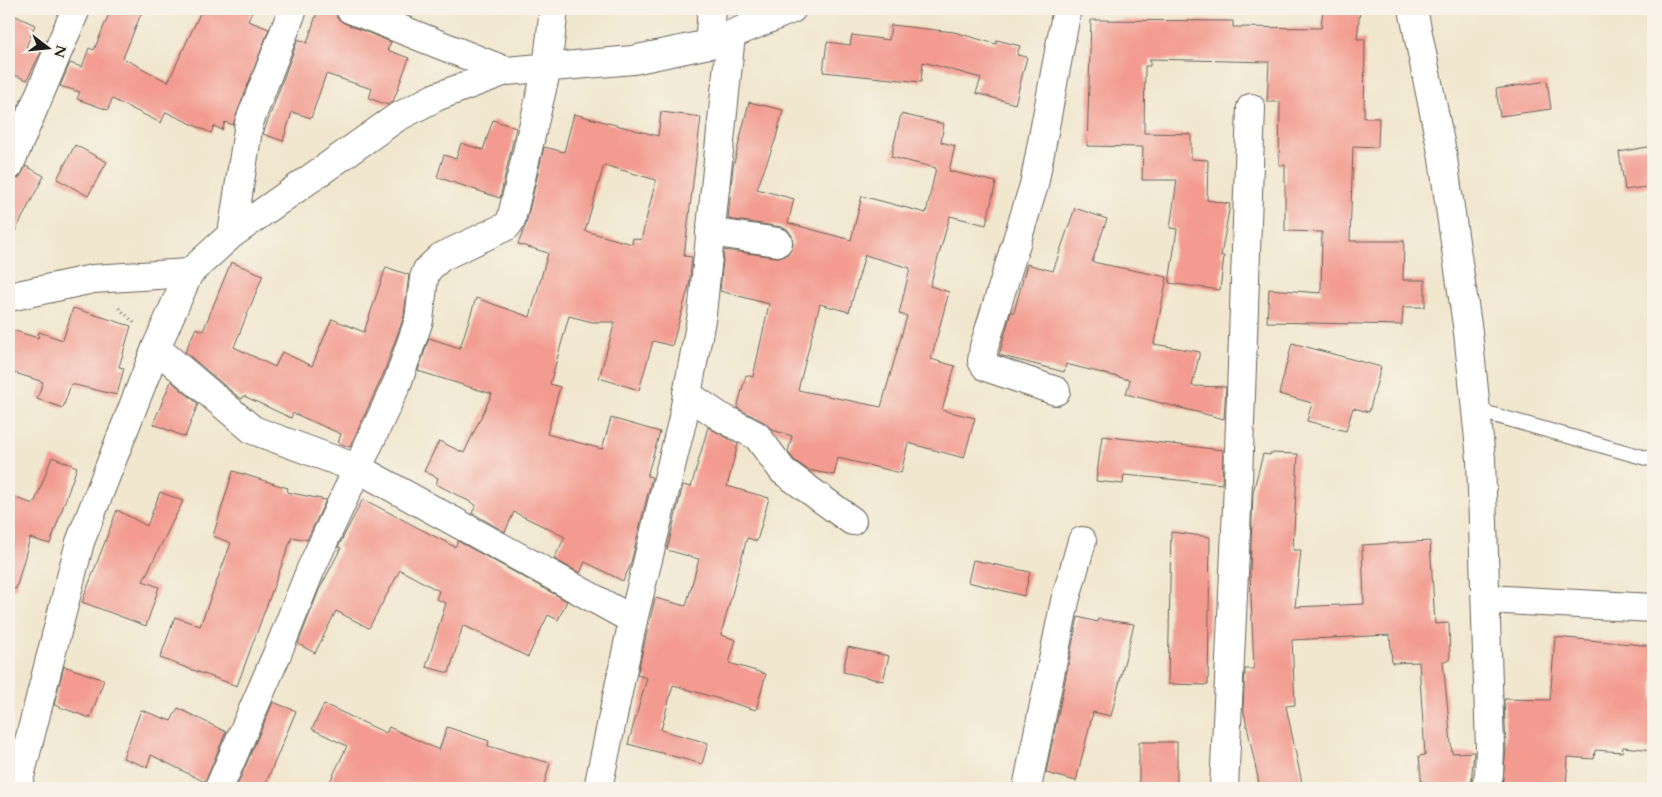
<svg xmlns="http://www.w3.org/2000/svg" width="1662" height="797" viewBox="0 0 1662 797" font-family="Cardo,serif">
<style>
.building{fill:#f39b90;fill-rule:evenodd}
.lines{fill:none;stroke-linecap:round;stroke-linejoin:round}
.lane-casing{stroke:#67635a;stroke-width:16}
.street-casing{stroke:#67635a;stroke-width:30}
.path{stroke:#67635a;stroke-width:3;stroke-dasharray:1 4;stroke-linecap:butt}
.lane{stroke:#fff;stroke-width:14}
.street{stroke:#fff;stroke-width:28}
</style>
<rect width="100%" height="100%" fill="#f7f3e8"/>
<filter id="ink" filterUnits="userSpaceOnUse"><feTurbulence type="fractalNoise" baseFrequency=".02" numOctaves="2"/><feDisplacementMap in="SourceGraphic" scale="10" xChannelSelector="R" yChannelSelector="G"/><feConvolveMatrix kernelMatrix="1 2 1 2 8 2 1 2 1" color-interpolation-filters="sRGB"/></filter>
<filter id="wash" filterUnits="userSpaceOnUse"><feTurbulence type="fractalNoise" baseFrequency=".0096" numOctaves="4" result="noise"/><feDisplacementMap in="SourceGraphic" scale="20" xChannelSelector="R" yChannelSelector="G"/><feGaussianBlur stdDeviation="1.12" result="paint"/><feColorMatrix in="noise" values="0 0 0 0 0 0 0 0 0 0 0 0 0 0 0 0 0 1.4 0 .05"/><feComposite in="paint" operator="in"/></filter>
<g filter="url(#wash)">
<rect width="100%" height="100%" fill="#f1e6ce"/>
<g id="blocks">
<!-- building -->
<g class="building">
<path d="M 111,9 L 143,9 L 123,58 L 168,82 L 202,9 L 253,9 L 248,21 L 269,29 L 233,125 L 225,122 L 222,130 L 214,126 L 211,133 L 166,112 L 161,123 L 112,99 L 108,110 L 77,99 L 80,92 L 60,86 L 70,63 L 82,67 L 89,48 L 94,50 Z"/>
<path d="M 318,9 L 335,9 L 337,18 L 344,23 L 391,42 L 387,50 L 409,58 L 393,102 L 388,105 L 369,98 L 372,89 L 326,74 L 311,118 L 292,112 L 283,141 L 263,134 L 298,39 L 307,43 Z"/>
<path d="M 1323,9 L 1360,9 L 1357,39 L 1365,39 L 1364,118 L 1379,118 L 1378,147 L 1353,146 L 1350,241 L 1404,241 L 1403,280 L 1425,280 L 1425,307 L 1403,307 L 1402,325 L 1267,322 L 1269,289 L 1321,293 L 1322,232 L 1285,231 L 1285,165 L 1279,165 L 1280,102 L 1267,102 L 1269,62 L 1150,59 L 1150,66 L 1145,66 L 1144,133 L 1191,134 L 1191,159 L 1208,160 L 1207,200 L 1230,204 L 1221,256 L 1224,256 L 1220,290 L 1169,283 L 1177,229 L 1170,228 L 1177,180 L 1142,180 L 1143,147 L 1087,146 L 1091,20 L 1233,21 L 1233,27 L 1321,28 Z"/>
<path d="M 9,13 L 35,25 L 26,47 L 41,52 L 27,80 L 14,75 L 9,87 Z"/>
<path d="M 891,25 L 954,32 L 996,44 L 997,40 L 1020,46 L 1017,55 L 1027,57 L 1015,104 L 976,93 L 981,78 L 923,62 L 921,82 L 823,72 L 827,42 L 850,45 L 852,35 L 889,40 Z"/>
<path d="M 1547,81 L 1551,109 L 1500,116 L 1496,89 Z"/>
<path d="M 749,102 L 783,110 L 776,138 L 757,189 L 794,199 L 788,223 L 851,240 L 862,196 L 926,213 L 936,168 L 891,157 L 901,114 L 944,124 L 941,142 L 955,146 L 949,171 L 996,182 L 986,225 L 950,216 L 930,286 L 949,292 L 931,359 L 955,366 L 942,410 L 975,418 L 964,458 L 908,443 L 901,473 L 838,458 L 834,475 L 808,470 L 794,460 L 788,452 L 792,436 L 772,430 L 764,422 L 737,408 L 746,375 L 753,377 L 769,304 L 720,291 L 724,250 L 776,257 L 783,257 L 790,252 L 793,244 L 792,236 L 788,230 L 781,227 L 728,219 L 733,167 ZM 865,255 L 910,268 L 899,314 L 907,316 L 881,407 L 798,390 L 820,304 L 849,312 Z"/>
<path d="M 661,112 L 701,117 L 684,256 L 692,257 L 689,286 L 672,346 L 653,341 L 639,390 L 599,378 L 615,322 L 592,322 L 569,316 L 550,384 L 560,387 L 547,434 L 602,449 L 611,418 L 660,432 L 647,476 L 652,477 L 630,566 L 623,581 L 585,562 L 580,573 L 554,559 L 565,537 L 514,512 L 505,532 L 472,513 L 476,505 L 436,484 L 438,478 L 424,471 L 439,441 L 464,453 L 492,394 L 418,371 L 429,338 L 460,348 L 476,298 L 530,317 L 548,253 L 518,244 L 526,224 L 544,147 L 564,152 L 574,114 L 658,136 ZM 604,165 L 656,180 L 641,240 L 633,238 L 632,244 L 585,231 Z"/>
<path d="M 493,120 L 516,128 L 500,198 L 437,177 L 444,155 L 456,159 L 461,143 L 483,150 Z"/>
<path d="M 75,145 L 107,162 L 88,196 L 57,179 Z"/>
<path d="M 1653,146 L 1653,186 L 1625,190 L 1619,152 Z"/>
<path d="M 26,166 L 44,176 L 9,243 L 9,181 L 19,178 Z"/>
<path d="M 1075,208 L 1107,219 L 1092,262 L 1167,277 L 1154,344 L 1200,352 L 1192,386 L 1226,387 L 1224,419 L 1126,394 L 1130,380 L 1066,364 L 1064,372 L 999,355 L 1011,312 L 1014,312 L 1027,264 L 1053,271 Z"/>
<path d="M 231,262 L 263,275 L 234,347 L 275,367 L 282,352 L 312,366 L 332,319 L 364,332 L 386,267 L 409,275 L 404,316 L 383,375 L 350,447 L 338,443 L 341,434 L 293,413 L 291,418 L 244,396 L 242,399 L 237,396 L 185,352 L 196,328 L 203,331 Z"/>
<path d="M 73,308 L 131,326 L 119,367 L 124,368 L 117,395 L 71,384 L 63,408 L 37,399 L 43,382 L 9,371 L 9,329 L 38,338 L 39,332 L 63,340 Z"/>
<path d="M 1292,343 L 1381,367 L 1369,412 L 1353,408 L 1346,431 L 1307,421 L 1312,403 L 1279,394 Z"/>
<path d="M 171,381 L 198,404 L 185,437 L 153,424 Z"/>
<path d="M 708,427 L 738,444 L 727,486 L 769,498 L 757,541 L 747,538 L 721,635 L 736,640 L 729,663 L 766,674 L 756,710 L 673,685 L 661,730 L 708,743 L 702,764 L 628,744 L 647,678 L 637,675 L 655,598 L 686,606 L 699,559 L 667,550 L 683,485 L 691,487 Z"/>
<path d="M 1102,436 L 1223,450 L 1222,484 L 1124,475 L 1123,484 L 1096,481 Z"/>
<path d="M 1270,453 L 1298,454 L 1293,550 L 1301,550 L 1295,607 L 1364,604 L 1362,545 L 1430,541 L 1435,624 L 1449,623 L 1450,660 L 1443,661 L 1452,753 L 1474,752 L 1471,784 L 1422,788 L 1419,756 L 1425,755 L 1419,662 L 1392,663 L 1390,635 L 1292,640 L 1295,705 L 1286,706 L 1303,788 L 1260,788 L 1243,707 L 1245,669 L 1254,669 L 1250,573 L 1253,492 L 1263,454 L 1270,455 Z"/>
<path d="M 52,457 L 77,467 L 50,544 L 30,538 L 16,589 L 9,588 L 9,496 L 34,504 Z"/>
<path d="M 233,471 L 288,488 L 287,492 L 326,500 L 307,540 L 292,537 L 237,686 L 160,658 L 175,617 L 200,626 L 231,543 L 213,536 Z"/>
<path d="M 160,492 L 183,501 L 143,581 L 159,587 L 146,626 L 82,602 L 117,510 L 147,526 Z"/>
<path d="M 363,499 L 455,547 L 458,541 L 567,601 L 558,620 L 548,615 L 528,657 L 463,625 L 449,673 L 426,667 L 446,603 L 436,599 L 439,591 L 400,570 L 369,628 L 336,611 L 315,653 L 298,644 L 319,590 L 341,548 L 338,547 Z"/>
<path d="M 1171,532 L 1210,537 L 1208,685 L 1168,684 Z"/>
<path d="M 973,560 L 1030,572 L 1024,596 L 968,582 Z"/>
<path d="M 1078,617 L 1097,622 L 1098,619 L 1134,624 L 1111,716 L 1093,712 L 1076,781 L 1046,773 Z"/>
<path d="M 1555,637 L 1653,646 L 1653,750 L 1623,747 L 1622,752 L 1595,750 L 1594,759 L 1568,757 L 1566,788 L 1502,787 L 1506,749 L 1504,699 L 1550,700 Z"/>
<path d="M 848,647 L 889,656 L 883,681 L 843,672 Z"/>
<path d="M 64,666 L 104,680 L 90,718 L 54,705 Z"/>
<path d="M 273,702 L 296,711 L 264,788 L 236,788 Z"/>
<path d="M 324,704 L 386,733 L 389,727 L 439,750 L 447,727 L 489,741 L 488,746 L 550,763 L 543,788 L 327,788 L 347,746 L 312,729 Z"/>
<path d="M 178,708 L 226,732 L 205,782 L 151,755 L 147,767 L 123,758 L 141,710 L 171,721 Z"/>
<rect x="1139" y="742" width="38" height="46"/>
</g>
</g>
</g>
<g filter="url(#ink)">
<use href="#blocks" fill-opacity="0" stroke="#67635a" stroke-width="1"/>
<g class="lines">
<defs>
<path id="lane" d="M 1476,410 L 1653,460"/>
<g id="street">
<path d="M 350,9 L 506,71"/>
<path d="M 1413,9 L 1442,152 L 1468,332 L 1481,459 L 1490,748 L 1489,774 L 1486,788"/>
<path d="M 709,44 L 712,9"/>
<path d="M 9,166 L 76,9"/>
<path d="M 710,232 L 778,242"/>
<path d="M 232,234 L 249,123 L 293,9"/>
<path d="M 9,297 L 93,279 L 189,273"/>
<path d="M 156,348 L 253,430 L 359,469 L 633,620"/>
<path d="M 1056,391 L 986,367 L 982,361 L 984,347 L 1034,185 L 1067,9"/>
<path d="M 687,394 L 719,416 L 757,436 L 783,471 L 852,521"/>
<path d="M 1487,599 L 1653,608"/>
<path d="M 17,788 L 80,542 L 156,348 L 189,273 L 232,234 L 396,118 L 436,97 L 506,71 L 633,60 L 709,44 L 792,9"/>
<path d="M 219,788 L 277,654 L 310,571 L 398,381 L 419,320 L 424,278 L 427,270 L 441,257 L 507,226 L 511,220 L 547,68 L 554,9"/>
<path d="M 598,788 L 633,620 L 682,422 L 702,314 L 731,35"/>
<path d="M 1027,788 L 1065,601 L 1082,541"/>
<path d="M 1224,788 L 1237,508 L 1251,108"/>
</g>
</defs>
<!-- lane casing -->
<use href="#lane" class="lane-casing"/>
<!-- street casing -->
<use href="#street" class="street-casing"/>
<!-- path -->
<path class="path" d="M 119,308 L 136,325"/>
<!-- lane -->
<use href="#lane" class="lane"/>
<!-- street -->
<use href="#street" class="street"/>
</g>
</g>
<!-- margin -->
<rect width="1662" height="797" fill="none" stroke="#f7f3e8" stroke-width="30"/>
<!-- north arrow -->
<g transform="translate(48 48) rotate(106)" stroke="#f7f3e8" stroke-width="4" paint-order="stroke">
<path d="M0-4L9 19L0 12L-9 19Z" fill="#1c1c1c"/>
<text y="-8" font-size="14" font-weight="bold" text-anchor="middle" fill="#1c1c1c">N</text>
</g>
</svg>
